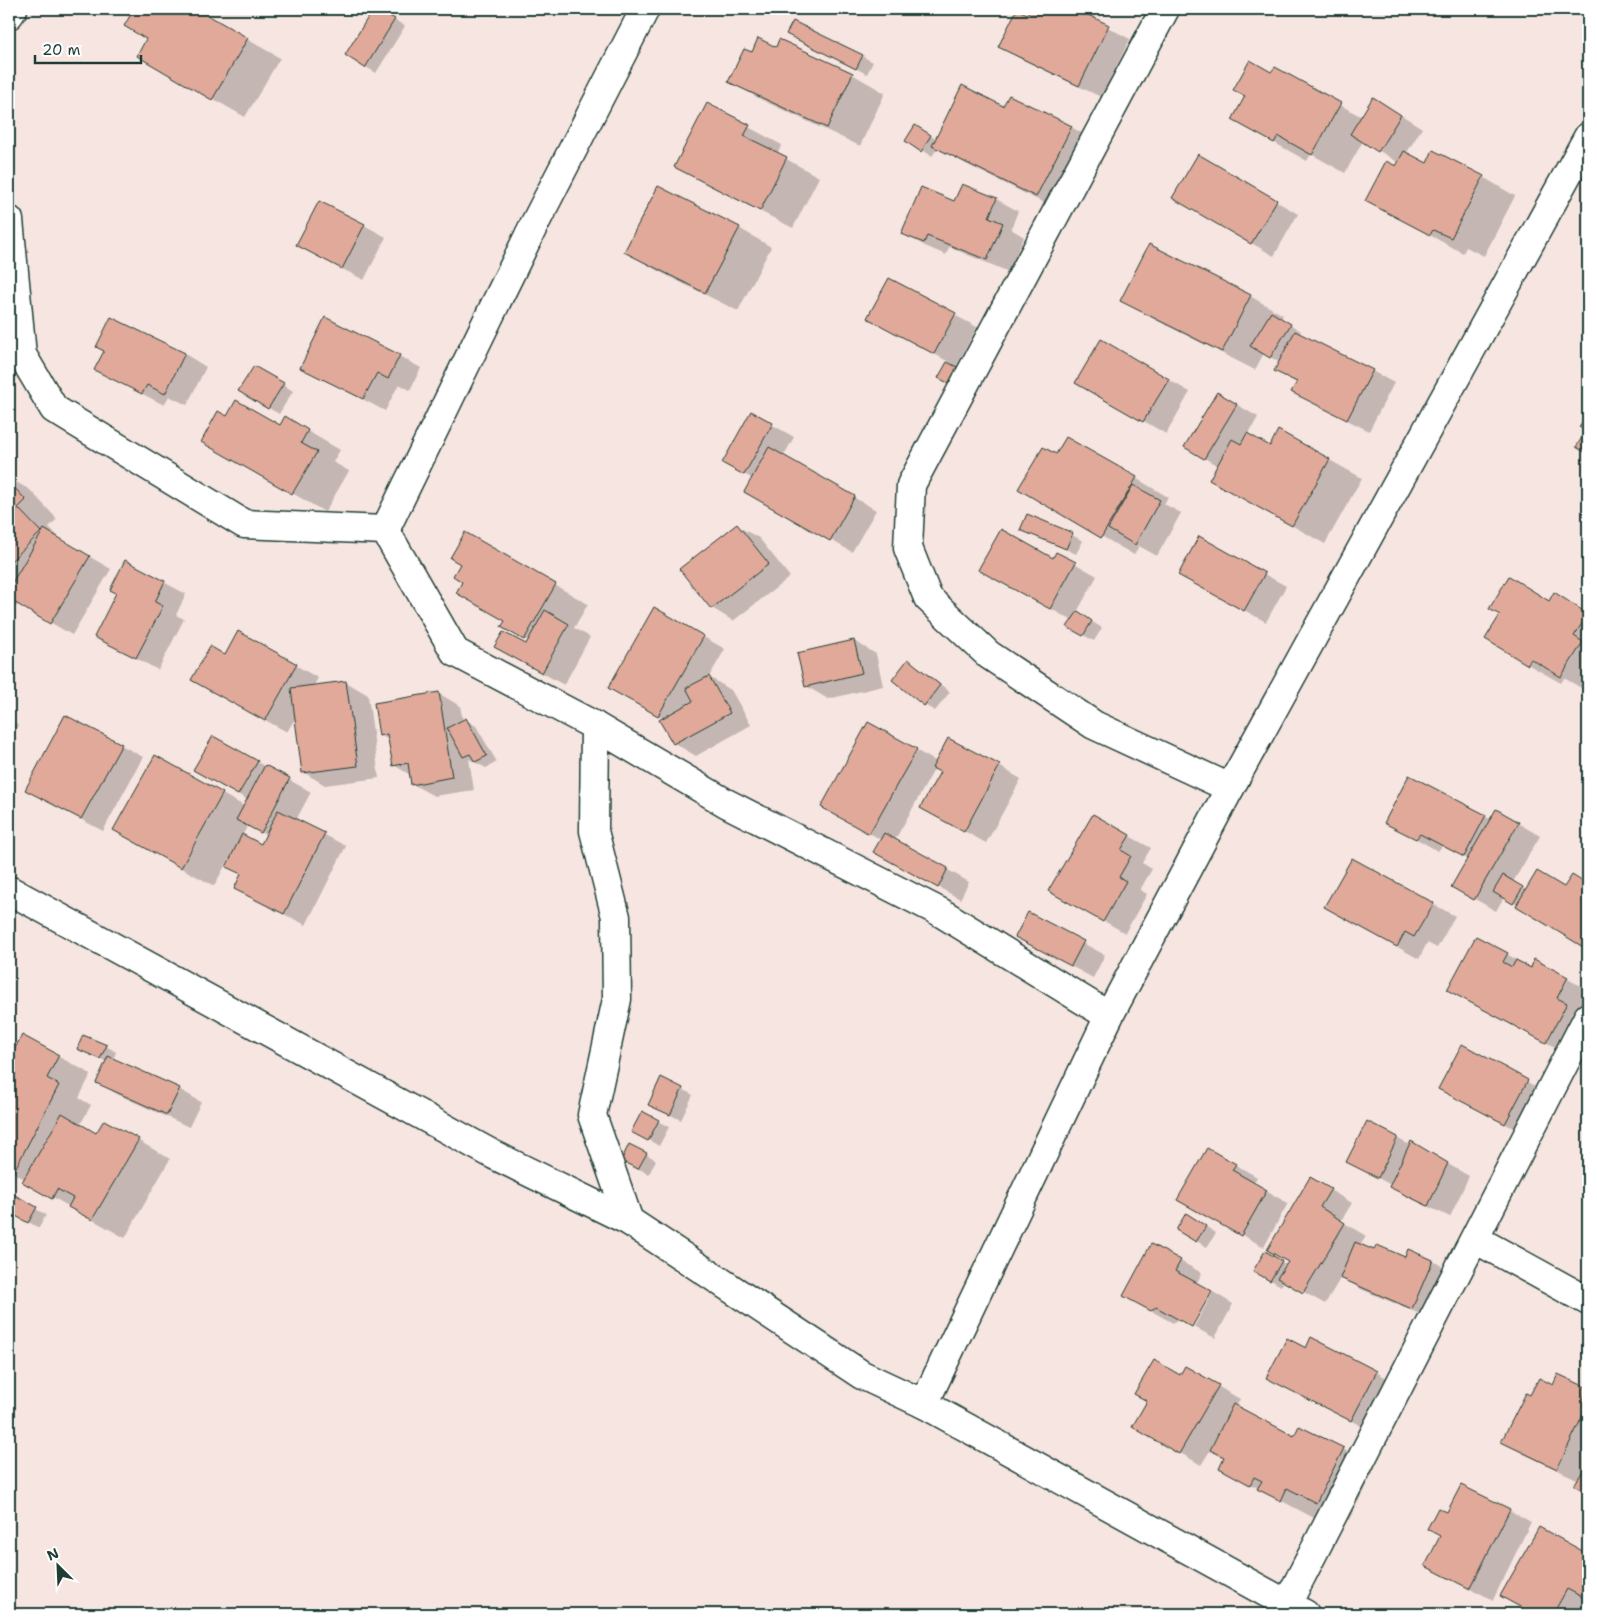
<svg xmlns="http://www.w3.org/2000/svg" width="1597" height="1623" viewBox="0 0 1597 1623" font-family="'Shantell Sans',sans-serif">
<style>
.shadow{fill:#0003;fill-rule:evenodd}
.building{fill:#e1a999;stroke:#1f3d34}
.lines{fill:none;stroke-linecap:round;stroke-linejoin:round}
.street-casing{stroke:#1f3d34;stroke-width:31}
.street{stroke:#fff;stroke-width:28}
</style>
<rect width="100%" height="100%" fill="#f6e5e0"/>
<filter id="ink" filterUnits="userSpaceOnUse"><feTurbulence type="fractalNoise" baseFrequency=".02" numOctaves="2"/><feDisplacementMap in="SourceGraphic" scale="10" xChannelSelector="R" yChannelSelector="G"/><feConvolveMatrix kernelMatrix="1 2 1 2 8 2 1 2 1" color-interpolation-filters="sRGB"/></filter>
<g filter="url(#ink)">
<!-- shadow -->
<g class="shadow">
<path d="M 136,9 L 194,9 L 280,58 L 245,117 L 138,56 L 148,39 L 126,26 Z"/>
<path d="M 375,9 L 405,26 L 376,73 L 346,55 Z"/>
<path d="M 1031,9 L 1046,9 L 1046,10 L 1058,16 L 1061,10 L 1059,9 L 1073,9 L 1130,39 L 1101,97 L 1021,59 L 1000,46 L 1027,16 Z"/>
<path d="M 798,40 L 862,56 L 873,62 L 867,74 Z"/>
<path d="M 780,41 L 852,74 L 885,93 L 860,146 L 762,100 L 730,82 L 752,54 L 777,48 Z"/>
<path d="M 1275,69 L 1362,117 L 1395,111 L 1422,128 L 1406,154 L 1427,165 L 1483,177 L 1515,196 L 1484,256 L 1466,247 L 1463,253 L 1366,201 L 1397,168 L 1399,163 L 1363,141 L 1345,173 L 1311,154 L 1307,161 L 1266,138 L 1272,74 Z"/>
<path d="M 707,105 L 782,145 L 777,154 L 819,177 L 793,228 L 708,185 L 676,167 Z"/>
<path d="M 1004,107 L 1071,127 L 1104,145 L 1068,215 L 966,164 L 938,148 L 932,156 L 907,141 L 916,127 L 936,139 Z"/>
<path d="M 1198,156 L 1298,214 L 1274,256 L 1173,198 Z"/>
<path d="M 996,199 L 1018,211 L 1011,229 L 1024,237 L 1009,272 L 949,247 L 946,255 L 925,246 L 903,233 L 955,203 Z"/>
<path d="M 364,225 L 386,237 L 364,280 L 319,257 Z"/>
<path d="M 739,228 L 771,247 L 738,311 L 658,271 L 626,252 Z"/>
<path d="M 1150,246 L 1250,296 L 1283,315 L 1281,319 L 1301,331 L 1299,334 L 1372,371 L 1394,383 L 1369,431 L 1315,404 L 1297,383 L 1276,371 L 1280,363 L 1264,353 L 1255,370 L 1154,319 L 1122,300 Z"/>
<path d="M 889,280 L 977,327 L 956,367 L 940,377 L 949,362 L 890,330 Z"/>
<path d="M 112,319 L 185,354 L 206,367 L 187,405 L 169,396 L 164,405 L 96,370 L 105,351 Z"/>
<path d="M 1101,341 L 1190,392 L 1166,434 L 1077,382 Z"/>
<path d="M 399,356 L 421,368 L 410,390 L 399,384 L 385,411 L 302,367 Z"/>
<path d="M 255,367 L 293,391 L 279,414 L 240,391 Z"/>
<path d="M 1217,393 L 1258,417 L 1248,435 L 1270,447 L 1279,432 L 1362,478 L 1325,544 L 1243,498 L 1218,466 L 1185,447 Z"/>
<path d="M 751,413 L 794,437 L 783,457 L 876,510 L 852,552 L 746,492 L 753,479 L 724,463 Z"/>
<path d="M 227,418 L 280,427 L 285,418 L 340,450 L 333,462 L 349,471 L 325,512 L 202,441 Z"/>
<path d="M 1067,438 L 1168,497 L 1164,504 L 1181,513 L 1157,556 L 1139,546 L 1134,555 L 1020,489 L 1056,456 Z"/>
<path d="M 9,478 L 30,490 L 57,519 L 49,527 L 64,542 L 111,569 L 72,635 L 19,604 L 12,610 L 9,609 Z"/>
<path d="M 737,526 L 759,538 L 790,577 L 733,621 L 712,608 Z"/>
<path d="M 1022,529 L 1072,535 L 1083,541 L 1076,554 Z"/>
<path d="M 465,534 L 588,604 L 574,628 L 590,637 L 564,685 L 517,659 L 528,641 L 503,627 L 507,621 L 464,581 L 461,564 Z"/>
<path d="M 1057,553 L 1097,576 L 1077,612 L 1102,628 L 1094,641 L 1069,627 L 1073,621 L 1002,582 L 1053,560 Z"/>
<path d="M 126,562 L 186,594 L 176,615 L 184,619 L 158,670 L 96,636 L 118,593 Z"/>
<path d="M 1264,574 L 1286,586 L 1266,622 L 1201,587 Z"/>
<path d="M 1510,578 L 1550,602 L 1554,594 L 1588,614 L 1588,692 L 1564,678 L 1561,683 L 1529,665 L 1536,654 L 1501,615 Z"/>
<path d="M 654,609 L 725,649 L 709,677 L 731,690 L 751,725 L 696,756 L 674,743 L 664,719 L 609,687 Z"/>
<path d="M 239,633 L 318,678 L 313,687 L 346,682 L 368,695 L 379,778 L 325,785 L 303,772 L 296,717 L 287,732 L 214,692 L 225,656 Z"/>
<path d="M 854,641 L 876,654 L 883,686 L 828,699 L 806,686 Z"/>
<path d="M 908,661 L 919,667 L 950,692 L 935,711 L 924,705 Z"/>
<path d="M 438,693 L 460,706 L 463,721 L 466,720 L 476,726 L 497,762 L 486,768 L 469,759 L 474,790 L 434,796 L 412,784 L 410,775 L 394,765 L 390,741 L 380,735 Z"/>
<path d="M 9,719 L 18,725 L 9,740 Z"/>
<path d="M 869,724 L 937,762 L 999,766 L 1021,779 L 986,843 L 944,820 L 942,772 L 935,768 L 895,840 L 969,882 L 960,899 L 896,864 L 882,840 L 822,807 Z"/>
<path d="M 121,745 L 143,757 L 103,831 L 48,802 Z"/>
<path d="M 155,757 L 244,806 L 248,800 L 216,782 L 257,762 L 311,792 L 296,820 L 346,846 L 306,925 L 257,901 L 236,888 L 243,874 L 233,856 L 231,855 L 214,886 L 147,849 ZM 248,825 L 267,836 L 262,846 L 242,836 Z"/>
<path d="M 1497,811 L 1540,836 L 1513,882 L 1526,890 L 1564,888 L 1572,876 L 1588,886 L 1588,948 L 1504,897 L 1496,911 L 1452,886 L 1468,859 L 1442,846 L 1438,851 L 1386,822 L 1485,816 L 1491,820 Z"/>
<path d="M 1093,816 L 1151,848 L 1142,863 L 1152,869 L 1140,890 L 1147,894 L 1125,933 L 1050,890 Z"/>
<path d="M 1433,904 L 1455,916 L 1437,948 L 1427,943 L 1419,959 L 1347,919 Z"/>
<path d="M 1029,914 L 1105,955 L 1093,978 L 1017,937 Z"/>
<path d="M 1477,938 L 1532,968 L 1534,961 L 1588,990 L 1588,1043 L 1579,1060 L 1449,990 Z"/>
<path d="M 22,1037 L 91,1074 L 79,1098 L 91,1105 L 80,1125 L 97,1135 L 105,1121 L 170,1159 L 125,1238 L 24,1181 L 25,1179 L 9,1171 L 9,1049 L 15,1052 Z"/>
<path d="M 106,1046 L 116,1052 L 113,1060 L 179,1089 L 201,1102 L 189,1127 L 119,1095 L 98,1083 L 107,1062 L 79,1049 Z"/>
<path d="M 1462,1046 L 1549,1094 L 1527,1135 L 1461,1101 Z"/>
<path d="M 682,1089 L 693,1095 L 681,1120 L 660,1110 Z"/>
<path d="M 642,1113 L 669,1127 L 659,1146 L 633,1131 Z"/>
<path d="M 1367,1123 L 1410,1145 L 1411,1143 L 1469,1176 L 1450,1217 L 1412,1199 L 1390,1187 L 1391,1185 L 1348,1162 Z"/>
<path d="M 1208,1149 L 1257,1177 L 1253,1184 L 1288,1203 L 1264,1247 L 1201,1212 Z"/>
<path d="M 646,1154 L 656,1160 L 649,1174 L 633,1166 Z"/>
<path d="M 1311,1179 L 1352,1203 L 1341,1221 L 1366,1236 L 1360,1246 L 1374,1252 L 1405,1259 L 1409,1251 L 1433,1261 L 1455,1273 L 1434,1320 L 1363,1290 L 1341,1277 L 1325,1304 L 1284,1281 L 1281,1286 L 1255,1271 L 1265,1253 L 1287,1265 L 1289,1261 Z"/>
<path d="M 9,1193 L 46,1215 L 39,1228 L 9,1211 Z"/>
<path d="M 1197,1221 L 1216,1233 L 1207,1247 L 1177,1230 Z"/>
<path d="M 1151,1245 L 1202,1273 L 1178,1319 L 1173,1323 L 1146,1308 Z"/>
<path d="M 1213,1292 L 1233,1304 L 1215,1338 L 1194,1327 Z"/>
<path d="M 1306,1349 L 1376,1372 L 1398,1384 L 1373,1432 L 1268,1378 Z"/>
<path d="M 1186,1368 L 1240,1399 L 1236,1407 L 1295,1437 L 1343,1449 L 1375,1468 L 1349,1520 L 1320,1506 L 1314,1518 L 1220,1468 L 1225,1457 L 1211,1449 L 1201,1465 L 1134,1426 L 1180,1376 Z"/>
<path d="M 1559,1376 L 1588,1390 L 1588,1493 L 1576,1485 L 1579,1480 L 1524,1454 L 1503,1441 L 1531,1397 L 1554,1387 Z"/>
<path d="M 1509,1510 L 1531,1522 L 1493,1600 L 1427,1566 L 1442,1536 L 1448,1514 Z"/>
<path d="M 1539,1528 L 1588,1555 L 1588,1602 L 1581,1614 L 1534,1614 L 1502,1596 Z"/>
</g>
<!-- building -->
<g class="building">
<path d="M 134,9 L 197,9 L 248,38 L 212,100 L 137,56 L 146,39 L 124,26 Z"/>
<path d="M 373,9 L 378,9 L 395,19 L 365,68 L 345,55 Z"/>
<path d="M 1017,9 L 1027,14 L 1030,9 L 1046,9 L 1058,14 L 1061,9 L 1076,9 L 1109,25 L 1079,86 L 998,47 Z"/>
<path d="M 793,21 L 863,55 L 856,69 L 786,34 Z"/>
<path d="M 758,38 L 776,47 L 779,39 L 853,73 L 827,128 L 728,82 L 744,49 L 752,52 Z"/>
<path d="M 1250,60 L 1271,72 L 1275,67 L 1341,103 L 1312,155 L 1278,136 L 1274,143 L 1232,120 L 1245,96 L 1233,90 Z"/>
<path d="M 962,85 L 1003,106 L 1009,95 L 1072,126 L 1036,197 L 932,146 Z"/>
<path d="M 1373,97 L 1401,115 L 1378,152 L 1350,134 Z"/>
<path d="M 707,103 L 750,125 L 744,136 L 787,157 L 760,211 L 674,167 Z"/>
<path d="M 915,125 L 931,135 L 921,152 L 905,141 Z"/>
<path d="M 1433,150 L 1484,176 L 1451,238 L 1433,230 L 1430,235 L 1365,201 L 1386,161 L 1396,166 L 1404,151 L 1427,163 Z"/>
<path d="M 1198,154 L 1277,200 L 1251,244 L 1172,198 Z"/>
<path d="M 962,184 L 997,198 L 989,217 L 1003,223 L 987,260 L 927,236 L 924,243 L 901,234 L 921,187 L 954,201 Z"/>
<path d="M 658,186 L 740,227 L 705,293 L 624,252 Z"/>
<path d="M 319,201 L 365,224 L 342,269 L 296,245 Z"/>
<path d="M 1149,244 L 1251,295 L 1222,352 L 1120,301 Z"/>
<path d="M 889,278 L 956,313 L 934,354 L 867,318 Z"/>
<path d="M 1271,312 L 1291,324 L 1270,358 L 1250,346 Z"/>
<path d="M 111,317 L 185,353 L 165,394 L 147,385 L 142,394 L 94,370 L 104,351 L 96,347 Z"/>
<path d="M 325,317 L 400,355 L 388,379 L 377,373 L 363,399 L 300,368 Z"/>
<path d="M 1295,331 L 1373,370 L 1347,420 L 1291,392 L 1297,382 L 1274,371 Z"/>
<path d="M 1101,339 L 1169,379 L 1143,422 L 1075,383 Z"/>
<path d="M 947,362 L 963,370 L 954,386 L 938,378 Z"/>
<path d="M 254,366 L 284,383 L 268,409 L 238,391 Z"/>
<path d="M 1217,392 L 1237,404 L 1204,459 L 1184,447 Z"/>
<path d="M 236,400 L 280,425 L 285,416 L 308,430 L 301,443 L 317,452 L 292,494 L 201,442 L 218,411 L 227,416 Z"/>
<path d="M 751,411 L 773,423 L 744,475 L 722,463 Z"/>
<path d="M 1588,412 L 1588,454 L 1576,447 L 1586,431 L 1579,427 Z"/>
<path d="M 1278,430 L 1330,459 L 1292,526 L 1209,480 L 1232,439 L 1241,444 L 1247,433 L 1270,446 Z"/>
<path d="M 1066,437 L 1137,477 L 1101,538 L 1018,489 L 1043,447 L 1056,454 Z"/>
<path d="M 769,447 L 855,496 L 830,541 L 744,492 Z"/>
<path d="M 9,482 L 26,500 L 18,508 L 41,532 L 9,563 Z"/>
<path d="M 1133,485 L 1160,500 L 1135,545 L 1108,529 Z"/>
<path d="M 1027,514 L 1073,533 L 1066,549 L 1020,530 Z"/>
<path d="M 737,524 L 769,564 L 711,609 L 679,569 Z"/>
<path d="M 44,529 L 90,556 L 50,624 L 9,599 L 9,588 Z"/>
<path d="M 1001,529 L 1053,558 L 1056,552 L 1076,562 L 1050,609 L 978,570 Z"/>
<path d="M 465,532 L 556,584 L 524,640 L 501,627 L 505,621 L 456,593 L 462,582 L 453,576 L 460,564 L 450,558 Z"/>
<path d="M 1199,536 L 1265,573 L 1244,611 L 1178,575 Z"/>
<path d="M 125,560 L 165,581 L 155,602 L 163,606 L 136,658 L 94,637 L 116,593 L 110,590 Z"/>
<path d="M 1509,576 L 1549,601 L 1554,592 L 1588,614 L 1574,636 L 1583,642 L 1561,677 L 1531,659 L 1528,665 L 1485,639 L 1500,615 L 1489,609 Z"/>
<path d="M 654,607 L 704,636 L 658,716 L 608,688 Z"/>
<path d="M 545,610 L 569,624 L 542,673 L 494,647 L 503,632 L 526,644 Z"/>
<path d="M 1078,611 L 1092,621 L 1083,636 L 1067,627 Z"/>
<path d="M 238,631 L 297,664 L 265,721 L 191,680 L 210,646 L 225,655 Z"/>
<path d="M 854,640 L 862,673 L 805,687 L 797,653 Z"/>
<path d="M 908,659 L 940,685 L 924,706 L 892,680 Z"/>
<path d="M 709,676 L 730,713 L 673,744 L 659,720 L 693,701 L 686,688 Z"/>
<path d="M 346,681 L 358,766 L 302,773 L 291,688 Z"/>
<path d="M 439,692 L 452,777 L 411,785 L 408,763 L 393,766 L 387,734 L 379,736 L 374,703 Z"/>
<path d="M 65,715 L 122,744 L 81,819 L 25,790 Z"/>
<path d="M 466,718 L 487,756 L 475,762 L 470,754 L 463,757 L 447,728 Z"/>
<path d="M 868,722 L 917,749 L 869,834 L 821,807 Z"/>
<path d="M 213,736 L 258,761 L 238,795 L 193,770 Z"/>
<path d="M 948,738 L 1000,765 L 964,832 L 920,808 L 940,772 L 932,768 Z"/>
<path d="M 155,755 L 223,793 L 181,868 L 113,830 Z"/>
<path d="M 265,765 L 290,778 L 261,833 L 236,820 Z"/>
<path d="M 1409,775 L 1486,815 L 1464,857 L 1420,834 L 1416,839 L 1384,823 Z"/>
<path d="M 1496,809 L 1519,822 L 1474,900 L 1451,887 Z"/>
<path d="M 278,810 L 325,833 L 284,914 L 234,889 L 241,874 L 226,867 L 242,834 L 261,844 Z"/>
<path d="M 1093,814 L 1130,835 L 1121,850 L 1131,856 L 1119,877 L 1126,881 L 1103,922 L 1048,891 Z"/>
<path d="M 884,833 L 948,868 L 938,888 L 873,852 Z"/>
<path d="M 1352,858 L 1434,903 L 1414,937 L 1405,932 L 1397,947 L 1324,907 Z"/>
<path d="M 1537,871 L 1564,887 L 1572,875 L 1588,885 L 1588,950 L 1516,906 Z"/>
<path d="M 1503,875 L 1523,887 L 1513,904 L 1493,892 Z"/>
<path d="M 1028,912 L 1084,941 L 1071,966 L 1015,937 Z"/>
<path d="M 1476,936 L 1508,953 L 1503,962 L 1512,967 L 1516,960 L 1531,968 L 1534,959 L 1568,977 L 1557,998 L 1567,1003 L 1546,1043 L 1447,990 Z"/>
<path d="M 22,1035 L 59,1055 L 47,1078 L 59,1085 L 13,1173 L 9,1170 L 9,1047 L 14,1050 Z"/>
<path d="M 83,1035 L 107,1045 L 100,1059 L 77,1049 Z"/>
<path d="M 1462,1044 L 1528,1080 L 1505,1124 L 1438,1089 Z"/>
<path d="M 108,1056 L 180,1088 L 167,1115 L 96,1083 Z"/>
<path d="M 661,1077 L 683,1088 L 670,1115 L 648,1105 Z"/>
<path d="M 642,1111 L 659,1120 L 648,1141 L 631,1132 Z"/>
<path d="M 62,1113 L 96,1133 L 104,1120 L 139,1139 L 92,1220 L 68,1207 L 73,1198 L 57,1189 L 52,1199 L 22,1182 Z"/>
<path d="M 1367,1121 L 1398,1137 L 1378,1178 L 1346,1162 Z"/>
<path d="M 1411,1141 L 1448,1163 L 1428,1206 L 1389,1187 Z"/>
<path d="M 629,1144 L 647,1153 L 638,1169 L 621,1161 Z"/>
<path d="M 1207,1148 L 1236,1164 L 1232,1170 L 1267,1190 L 1241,1236 L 1177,1200 Z"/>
<path d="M 1310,1177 L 1331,1189 L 1320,1207 L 1345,1223 L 1303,1293 L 1277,1278 L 1288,1262 L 1267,1250 Z"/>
<path d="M 9,1192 L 37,1207 L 28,1223 L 9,1212 Z"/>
<path d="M 1186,1213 L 1206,1226 L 1196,1242 L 1176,1230 Z"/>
<path d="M 1355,1242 L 1374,1250 L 1377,1245 L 1405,1257 L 1408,1249 L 1433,1260 L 1412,1309 L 1340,1278 Z"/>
<path d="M 1151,1244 L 1181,1260 L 1175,1271 L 1212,1291 L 1192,1327 L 1156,1307 L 1151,1311 L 1123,1296 Z"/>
<path d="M 1265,1251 L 1282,1261 L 1270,1281 L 1253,1271 Z"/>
<path d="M 1311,1337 L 1377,1371 L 1351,1421 L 1266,1378 L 1287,1338 L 1306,1348 Z"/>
<path d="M 1154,1360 L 1180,1375 L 1185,1366 L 1219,1385 L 1179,1454 L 1132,1427 L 1147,1401 L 1134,1394 Z"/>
<path d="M 1558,1374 L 1588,1388 L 1583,1400 L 1588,1403 L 1588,1405 L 1557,1469 L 1501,1442 L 1526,1393 L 1530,1395 L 1539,1378 L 1553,1385 Z"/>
<path d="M 1233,1404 L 1294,1436 L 1299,1426 L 1344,1448 L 1316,1503 L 1287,1488 L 1281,1501 L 1257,1489 L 1262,1481 L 1254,1477 L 1250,1485 L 1219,1468 L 1224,1457 L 1210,1450 Z"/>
<path d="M 1588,1463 L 1588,1494 L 1574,1485 Z"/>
<path d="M 1461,1485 L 1510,1509 L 1470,1589 L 1425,1566 L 1440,1536 L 1427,1529 L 1438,1508 L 1447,1512 Z"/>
<path d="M 1539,1527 L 1588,1554 L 1588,1600 L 1567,1589 L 1553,1614 L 1533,1614 L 1500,1596 Z"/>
</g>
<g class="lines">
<defs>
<g id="street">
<path d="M 1165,9 L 911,485 L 908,548 L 928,598 L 989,655 L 1094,725 L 1230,788"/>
<path d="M 9,15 L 13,9"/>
<path d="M 9,220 L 22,355 L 54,409 L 244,524 L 385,530 L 455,652 L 595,726 L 726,803 L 940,912 L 1109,1016"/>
<path d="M 385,530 L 533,227 L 645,9"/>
<path d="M 595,726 L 594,831 L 616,917 L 617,999 L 592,1115 L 629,1221"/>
<path d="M 9,890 L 494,1155 L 629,1221 L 862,1375 L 924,1404 L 1305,1614"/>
<path d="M 1475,1239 L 1588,1301"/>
<path d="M 924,1404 L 1109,1016 L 1230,788 L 1588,137"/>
<path d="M 1286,1614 L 1287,1604 L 1588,1017"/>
</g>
</defs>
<!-- street casing -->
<use href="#street" class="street-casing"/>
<!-- street -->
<use href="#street" class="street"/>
</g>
</g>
<!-- margin -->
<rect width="1597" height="1623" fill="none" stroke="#fff" stroke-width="30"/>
<rect x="15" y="15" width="1567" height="1593" fill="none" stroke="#1f3d34" stroke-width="2" filter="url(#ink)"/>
<!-- north arrow -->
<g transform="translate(58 1566) rotate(336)" stroke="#ffffff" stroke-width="4" paint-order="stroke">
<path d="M0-4L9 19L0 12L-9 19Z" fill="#1f3d34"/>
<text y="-8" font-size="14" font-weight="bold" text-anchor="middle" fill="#1f3d34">N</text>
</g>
<!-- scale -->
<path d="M35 55v8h106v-8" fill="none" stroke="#1f3d34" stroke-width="2.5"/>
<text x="42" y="55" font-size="15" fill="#1f3d34" stroke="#ffffff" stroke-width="4" paint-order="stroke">20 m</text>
</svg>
